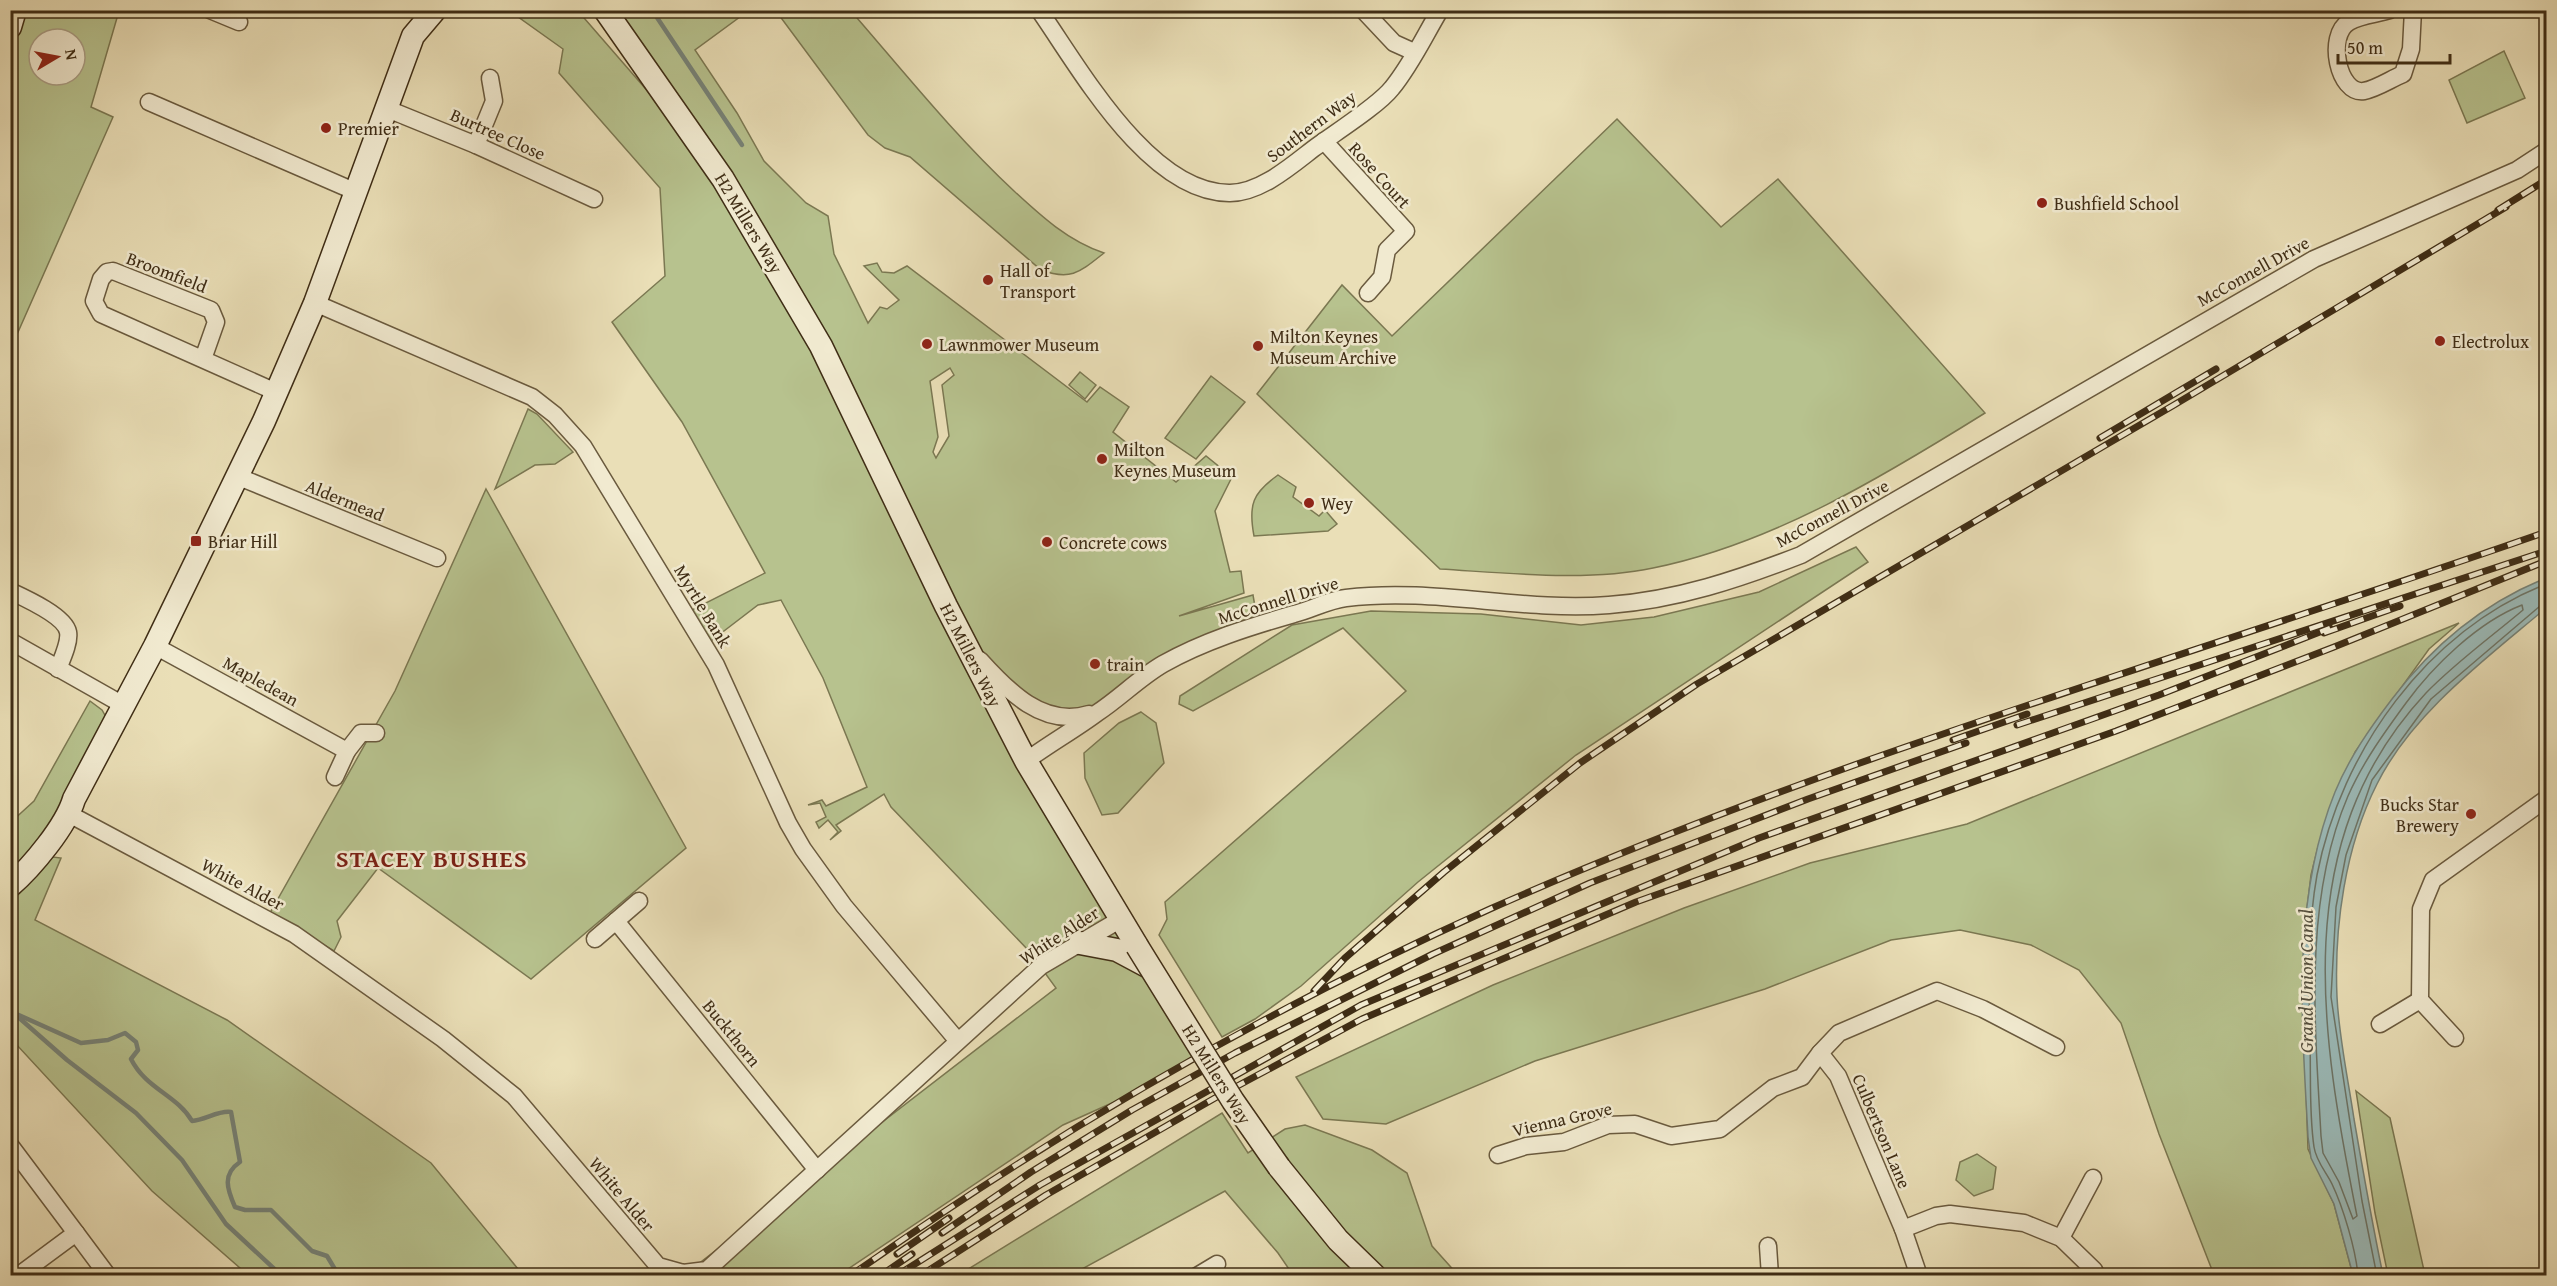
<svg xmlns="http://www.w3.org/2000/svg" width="2557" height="1286" viewBox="0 0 2557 1286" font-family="'Gentium Book Plus',serif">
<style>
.green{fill:#b7c28e;stroke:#7b7852;stroke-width:1.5;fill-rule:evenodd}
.water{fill:#9bbab8;stroke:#768277;stroke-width:1.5}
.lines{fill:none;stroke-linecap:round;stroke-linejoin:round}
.shore{stroke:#6d7466;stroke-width:1.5}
.stream{stroke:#768277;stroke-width:4.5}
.street-casing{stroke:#6a5a3e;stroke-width:19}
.secondary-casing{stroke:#3f2d15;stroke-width:25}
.street{stroke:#f1ead0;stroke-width:16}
.secondary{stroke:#f1ead0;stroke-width:22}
.rail-casing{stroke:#3f2d15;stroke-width:7}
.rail{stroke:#f1ead0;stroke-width:4.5;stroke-dasharray:14;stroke-linecap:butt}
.secondary-bridge-casing{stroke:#3f2d15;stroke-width:25;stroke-linecap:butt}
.secondary-bridge{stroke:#f1ead0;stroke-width:22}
.poi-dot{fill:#8f2418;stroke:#f1ead0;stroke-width:2}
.labels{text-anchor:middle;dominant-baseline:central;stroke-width:5;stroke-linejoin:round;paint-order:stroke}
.street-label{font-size:18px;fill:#3f2d15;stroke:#f1ead0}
.poi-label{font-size:18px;fill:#3f2d15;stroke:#f1ead0;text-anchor:start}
.water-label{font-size:20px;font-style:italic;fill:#56503e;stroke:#f1ead0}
.district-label{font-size:24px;font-weight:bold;letter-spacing:1.5px;fill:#7a1f14;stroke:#f1ead0}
</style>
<rect width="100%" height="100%" fill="#eadfb7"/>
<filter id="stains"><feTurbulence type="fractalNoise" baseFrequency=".00333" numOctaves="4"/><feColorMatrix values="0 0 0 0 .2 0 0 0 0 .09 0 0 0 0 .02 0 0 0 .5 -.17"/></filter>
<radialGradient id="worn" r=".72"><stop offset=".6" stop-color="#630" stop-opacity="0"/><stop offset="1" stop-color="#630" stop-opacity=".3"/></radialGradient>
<!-- green -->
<g class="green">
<path d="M 10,11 L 119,11 L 91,107 L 113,117 L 11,348 ZM 39,39 L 75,39 L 75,75 L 39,75 Z"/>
<path d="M 495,11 L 578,11 L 717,171 L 605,11 L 748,11 L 695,50 L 737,113 L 764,161 L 806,203 L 828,216 L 834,254 L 868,323 L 880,307 L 887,309 L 899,300 L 864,266 L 877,263 L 882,272 L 894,273 L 907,266 L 1087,402 L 1100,387 L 1129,407 L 1113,432 L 1176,482 L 1206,456 L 1232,477 L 1215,511 L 1230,572 L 1241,571 L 1244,593 L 1179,616 L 1253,595 L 1258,624 L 1197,647 L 1101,711 L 1043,713 L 969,649 L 1202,1053 L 1123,1098 L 1063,1125 L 839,1275 L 684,1275 L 1056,988 L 1029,951 L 891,807 L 884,794 L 836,825 L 841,831 L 830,840 L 838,832 L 828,820 L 819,828 L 816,822 L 826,817 L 820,803 L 808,805 L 822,800 L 826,806 L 867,787 L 823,678 L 781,600 L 758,605 L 707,644 L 688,612 L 765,573 L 682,422 L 612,322 L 665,276 L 660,188 L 559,73 L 563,49 L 518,17 ZM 950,368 L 954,375 L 942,385 L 949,436 L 936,458 L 933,452 L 938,437 L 930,381 Z"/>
<path d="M 776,11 L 851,11 C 904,72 955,136 1014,191 C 1041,216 1068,241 1104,253 C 1080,272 1071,281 1041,270 L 910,157 L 885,148 L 868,135 Z"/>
<path d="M 2504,51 L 2525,98 L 2467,123 L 2449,80 Z"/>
<path d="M 1617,119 L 1721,227 L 1778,179 L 1985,413 C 1884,476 1772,544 1653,568 C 1588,582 1507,573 1440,569 L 1257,394 L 1342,285 L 1392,336 Z"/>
<path d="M 1080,372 L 1096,385 L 1085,399 L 1069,385 Z"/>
<path d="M 1211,376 L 1245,402 L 1196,459 L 1165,438 Z"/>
<path d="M 528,409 L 537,414 L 573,452 L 555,464 L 535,465 L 495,489 Z"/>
<path d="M 1278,475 L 1296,487 L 1293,497 L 1319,516 L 1325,510 L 1337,524 L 1328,531 L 1254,536 C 1248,504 1253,493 1278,475 Z"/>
<path d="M 486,489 L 686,848 L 531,979 L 378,868 L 337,921 L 341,937 L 334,951 L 270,913 L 395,691 Z"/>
<path d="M 1856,547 L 1868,562 L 1576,755 L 1418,882 L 1301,986 L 1255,1019 L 1222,1037 L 1159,935 L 1167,919 L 1165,902 L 1406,691 L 1343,628 L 1193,711 L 1179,704 L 1180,696 L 1292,625 L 1371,611 L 1481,614 L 1581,625 L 1654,617 L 1759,592 Z"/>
<path d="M 2459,623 L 2429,649 L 2355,752 L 2318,847 L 2311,875 L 2305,925 L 2303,994 L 2308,1149 L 2334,1204 L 2353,1275 L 2214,1275 L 2159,1134 L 2121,1023 L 2079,970 L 2031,945 L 1960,930 L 1891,940 L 1765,989 L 1535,1061 L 1386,1124 L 1323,1119 L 1296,1077 L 1493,985 L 1684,908 L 1810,863 L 1967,824 Z"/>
<path d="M 90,701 L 102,710 L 106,717 L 57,816 L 30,854 L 61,858 L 35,920 L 227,1020 L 431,1163 L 523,1275 L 248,1275 L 152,1191 L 16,1044 L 11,1041 L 11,822 L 34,801 Z"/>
<path d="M 1141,712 L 1156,723 L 1164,763 L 1118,813 L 1102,815 L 1085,778 L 1084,753 L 1119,723 Z"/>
<path d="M 2356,1091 L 2390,1118 L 2425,1275 L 2388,1275 L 2375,1213 Z"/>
<path d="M 1222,1113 L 1248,1153 L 1285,1129 L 1305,1125 L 1372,1150 L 1407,1173 L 1432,1246 L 1458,1275 L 1293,1275 L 1278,1253 L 1225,1191 L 1071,1275 L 957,1276 Z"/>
<path d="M 1977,1154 L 1996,1167 L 1993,1189 L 1974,1196 L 1956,1180 L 1960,1162 Z"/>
</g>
<!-- water -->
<path class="water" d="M 2546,578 L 2546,608 C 2487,658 2412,713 2377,784 C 2345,847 2334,927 2337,997 C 2339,1038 2348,1078 2354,1119 C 2363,1171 2372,1223 2383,1275 L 2353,1275 L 2334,1204 L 2311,1158 L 2308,1137 C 2302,1023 2291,901 2335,792 C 2349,758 2370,728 2392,699 C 2432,646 2484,603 2546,578 Z"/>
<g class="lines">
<!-- shore -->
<g class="shore">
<path d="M 2522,605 L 2523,610 C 2491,637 2455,663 2426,693 C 2287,842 2321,1035 2357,1216 L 2353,1219 L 2339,1182 L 2323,1153 L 2321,1136 C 2315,1025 2303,901 2348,796 C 2363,762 2384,733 2406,703 C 2433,666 2478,622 2522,605 Z"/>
<path d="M 2358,1276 C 2356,1250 2343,1207 2332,1184 C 2326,1172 2316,1161 2314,1147 C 2309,1113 2311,1077 2310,1043 C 2309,987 2307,930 2317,875 C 2341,751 2427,631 2546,584"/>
<path d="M 2377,1276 L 2362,1201 L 2331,997 L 2336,907 L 2346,855 L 2372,780 L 2431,699 L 2540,606 L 2546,604"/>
</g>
<!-- stream -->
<g class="stream">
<path d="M 652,10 L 742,145"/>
<path d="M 12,1012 L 81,1043 L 108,1040 L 125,1033 L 136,1042 L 138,1050 L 131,1059 C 146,1089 177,1095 192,1121 C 205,1120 219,1110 231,1112 L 240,1162 C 222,1174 227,1189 235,1207 L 245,1210 L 271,1210 L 312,1251 L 327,1256 L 339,1276"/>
<path d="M 17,1016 L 67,1060 L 136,1113 L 182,1160 L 226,1224 L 282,1276"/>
</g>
<defs>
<g id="street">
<path d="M 210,10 L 239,22"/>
<path d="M 1039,10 C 1079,67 1149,194 1230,193 C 1260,193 1291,166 1313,149 C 1333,134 1378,106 1392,88 C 1411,65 1425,35 1440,10"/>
<path d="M 1363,10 L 1394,43 L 1414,52"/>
<path d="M 2390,10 C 2378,14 2360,15 2349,22 C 2326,35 2338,95 2364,91 C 2376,89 2391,79 2403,74 L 2411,49 L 2413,10"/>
<path d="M 149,102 L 354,191"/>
<path d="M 385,108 L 476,145 L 594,199"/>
<path d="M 1324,141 L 1406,231 L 1387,250 L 1382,277 L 1368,293"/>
<path d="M 476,145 L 494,101 L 490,78"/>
<path d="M 315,303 L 532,397 L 555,415 L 583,446 L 716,665 L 788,823 L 803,849 L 844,906 L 957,1040"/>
<path d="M 203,359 L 216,322 L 211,310 L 113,271 L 107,272 L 101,279 L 94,301 L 101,314 L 276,392"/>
<path d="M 239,477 L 437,558"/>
<path d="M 10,591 C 25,598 65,616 68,632 C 70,642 62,659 58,669"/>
<path d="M 10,641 L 125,706"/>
<path d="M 155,646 L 347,751 L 361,733 L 376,733"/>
<path d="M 980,660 C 1008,691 1043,728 1089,714"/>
<path d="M 1026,761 C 1049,744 1074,730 1097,713 C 1120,698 1139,678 1163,664 C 1204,641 1249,627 1294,614 C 1311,610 1328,600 1346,598 C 1434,587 1521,612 1609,605 C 1677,600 1739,579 1801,555 L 2314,259 L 2517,170 L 2546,151"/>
<path d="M 335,777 L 347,751"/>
<path d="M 69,814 L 294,934 L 443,1039 L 514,1096 L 658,1266 L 683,1273 L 707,1270 L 1041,966 L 1121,919"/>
<path d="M 616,921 L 817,1170"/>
<path d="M 595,939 L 639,901"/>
<path d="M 2380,1024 L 2420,1000"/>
<path d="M 2455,1038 L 2420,1000 L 2421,909 L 2433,880 L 2546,799"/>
<path d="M 10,1145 L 76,1233 L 18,1276"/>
<path d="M 1498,1155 L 1526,1146 L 1564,1142 L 1608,1125 L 1635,1124 L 1671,1136 L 1720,1129 L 1773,1088 L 1802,1077 L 1820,1053"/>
<path d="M 1903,1229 L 1936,1216 L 1950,1214 L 2024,1223 L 2061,1238 L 2094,1270 L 2097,1276"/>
<path d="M 76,1233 L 108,1276"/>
<path d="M 2061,1238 L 2093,1178"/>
<path d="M 1768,1246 L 1770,1276"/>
<path d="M 1197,1276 L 1217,1264"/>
<path d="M 1919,1276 L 1903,1229 L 1838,1076 L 1820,1053 L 1839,1033 L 1937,991 L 1983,1009 L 2056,1047"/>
</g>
<g id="secondary">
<path d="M 605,10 L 723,179 L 821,346 L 946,606 L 1026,761 L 1137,946"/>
<path d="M 10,27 L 15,10"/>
<path d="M 10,886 C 32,867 66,826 74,799 L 155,646 L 264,421 L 315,303 L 413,36 L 435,10"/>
<path d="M 1080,943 L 1117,950 L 1147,966"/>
<path d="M 1279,1167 L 1338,1240 L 1375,1276"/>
</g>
</defs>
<!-- street casing -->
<use href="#street" class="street-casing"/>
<!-- secondary casing -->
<use href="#secondary" class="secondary-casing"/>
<!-- street -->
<use href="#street" class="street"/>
<!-- secondary -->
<use href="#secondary" class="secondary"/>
<defs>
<g id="rail">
<path d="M 2498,210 L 2546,180"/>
<path d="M 2100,438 L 2216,369"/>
<path d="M 2324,633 L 2400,606"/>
<path d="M 2017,725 L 2546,551"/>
<path d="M 1953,740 L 2027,714"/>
<path d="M 1314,991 L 1345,958 L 1444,872 L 1580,763 L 1697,684 L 2174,405 L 2506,207"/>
<path d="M 942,1233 L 1031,1172 L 1132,1110 L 1235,1053 L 1433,954 L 1590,883 L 1808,799 L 1966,743"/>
<path d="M 897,1254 L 949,1218"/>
<path d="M 850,1276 C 1052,1134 1265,1010 1490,909 C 1832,757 2194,655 2546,532"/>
<path d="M 880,1276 L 912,1254"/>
<path d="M 896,1276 L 1040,1185 L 1361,1005 L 1759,838 L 2159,695 L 2330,628"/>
<path d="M 920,1276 L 1046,1195 L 1215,1098 L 1362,1019 L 1636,902 L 2116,731 L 2334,647 L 2546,561"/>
</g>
</defs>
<!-- rail casing -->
<use href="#rail" class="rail-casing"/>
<!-- rail -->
<use href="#rail" class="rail"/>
<defs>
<path id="secondary-bridge" d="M 1137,946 L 1233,1101 L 1279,1167"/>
</defs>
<!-- secondary-bridge casing -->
<use href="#secondary-bridge" class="secondary-bridge-casing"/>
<!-- secondary-bridge -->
<use href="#secondary-bridge" class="secondary-bridge"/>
</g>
<!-- markers -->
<g class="poi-dot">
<circle cx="326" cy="128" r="6"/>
<circle cx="2042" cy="203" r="6"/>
<circle cx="988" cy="280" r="6"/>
<circle cx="2440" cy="341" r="6"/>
<circle cx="927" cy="344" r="6"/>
<circle cx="1258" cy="346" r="6"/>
<circle cx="1102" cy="459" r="6"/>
<circle cx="1309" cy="503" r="6"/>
<rect x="190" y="535" width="12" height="12" rx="3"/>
<circle cx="1047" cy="542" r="6"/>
<circle cx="1095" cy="664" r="6"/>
<circle cx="2471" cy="814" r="6"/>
</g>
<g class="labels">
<!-- street labels -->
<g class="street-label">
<text transform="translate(1311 126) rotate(-37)">Southern Way</text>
<text transform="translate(498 134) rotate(24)">Burtree Close</text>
<text transform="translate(1380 175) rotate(48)">Rose Court</text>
<text transform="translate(749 223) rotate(59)">H2 Millers Way</text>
<text transform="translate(2253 271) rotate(-29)">McConnell Drive</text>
<text transform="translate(167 272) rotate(21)">Broomfield</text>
<text transform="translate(345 500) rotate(22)">Aldermead</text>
<text transform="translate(1832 513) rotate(-28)">McConnell Drive</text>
<text transform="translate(1278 600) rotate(-17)">McConnell Drive</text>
<text transform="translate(703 606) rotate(59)">Myrtle Bank</text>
<text transform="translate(971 655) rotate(63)">H2 Millers Way</text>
<text transform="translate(261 681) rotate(29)">Mapledean</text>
<text transform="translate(243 884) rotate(28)">White Alder</text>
<text transform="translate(1059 935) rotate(-33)">White Alder</text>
<text transform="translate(732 1033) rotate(51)">Buckthorn</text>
<text transform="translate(1217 1074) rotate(58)">H2 Millers Way</text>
<text transform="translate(1562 1119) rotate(-13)">Vienna Grove</text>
<text transform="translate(1882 1131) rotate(67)">Culbertson Lane</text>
<text transform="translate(622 1194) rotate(50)">White Alder</text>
</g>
<!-- poi labels -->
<g class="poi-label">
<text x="338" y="128">Premier</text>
<text x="2054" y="203">Bushfield School</text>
<text x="1000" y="270">Hall of<tspan x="1000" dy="21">Transport</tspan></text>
<text x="1270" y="336">Milton Keynes<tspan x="1270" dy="21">Museum Archive</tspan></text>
<text x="2452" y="341">Electrolux</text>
<text x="939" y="344">Lawnmower Museum</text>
<text x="1114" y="449">Milton<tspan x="1114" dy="21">Keynes Museum</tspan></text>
<text x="1321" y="503">Wey</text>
<text x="208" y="541">Briar Hill</text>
<text x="1059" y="542">Concrete cows</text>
<text x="1107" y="664">train</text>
<text x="2459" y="804" text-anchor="end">Bucks Star<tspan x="2459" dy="21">Brewery</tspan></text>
</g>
<!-- water labels -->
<g class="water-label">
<text transform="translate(2305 981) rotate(-90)">Grand Union Canal</text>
</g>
<!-- district labels -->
<g class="district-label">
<text x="432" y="858">STACEY BUSHES</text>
</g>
</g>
<!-- margin -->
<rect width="2557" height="1286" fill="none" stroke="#eadfb7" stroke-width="36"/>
<rect x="12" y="12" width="2533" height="1262" fill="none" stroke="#3f2d15" stroke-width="3"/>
<rect x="18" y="18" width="2521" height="1250" fill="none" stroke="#3f2d15" stroke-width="1.5"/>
<!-- north arrow -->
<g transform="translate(57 57) rotate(80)"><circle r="28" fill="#f1ead0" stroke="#aa9e85" stroke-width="1.5"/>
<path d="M0-4.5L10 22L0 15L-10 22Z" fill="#8f2418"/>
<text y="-9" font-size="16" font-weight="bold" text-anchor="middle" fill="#3f2d15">N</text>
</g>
<!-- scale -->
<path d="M2338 54v9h112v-9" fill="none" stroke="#3f2d15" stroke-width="3"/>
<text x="2347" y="54" font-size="18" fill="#3f2d15" stroke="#f1ead0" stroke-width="4.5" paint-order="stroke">50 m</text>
<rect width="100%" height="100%" filter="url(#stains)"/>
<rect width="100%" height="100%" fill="url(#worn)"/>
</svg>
